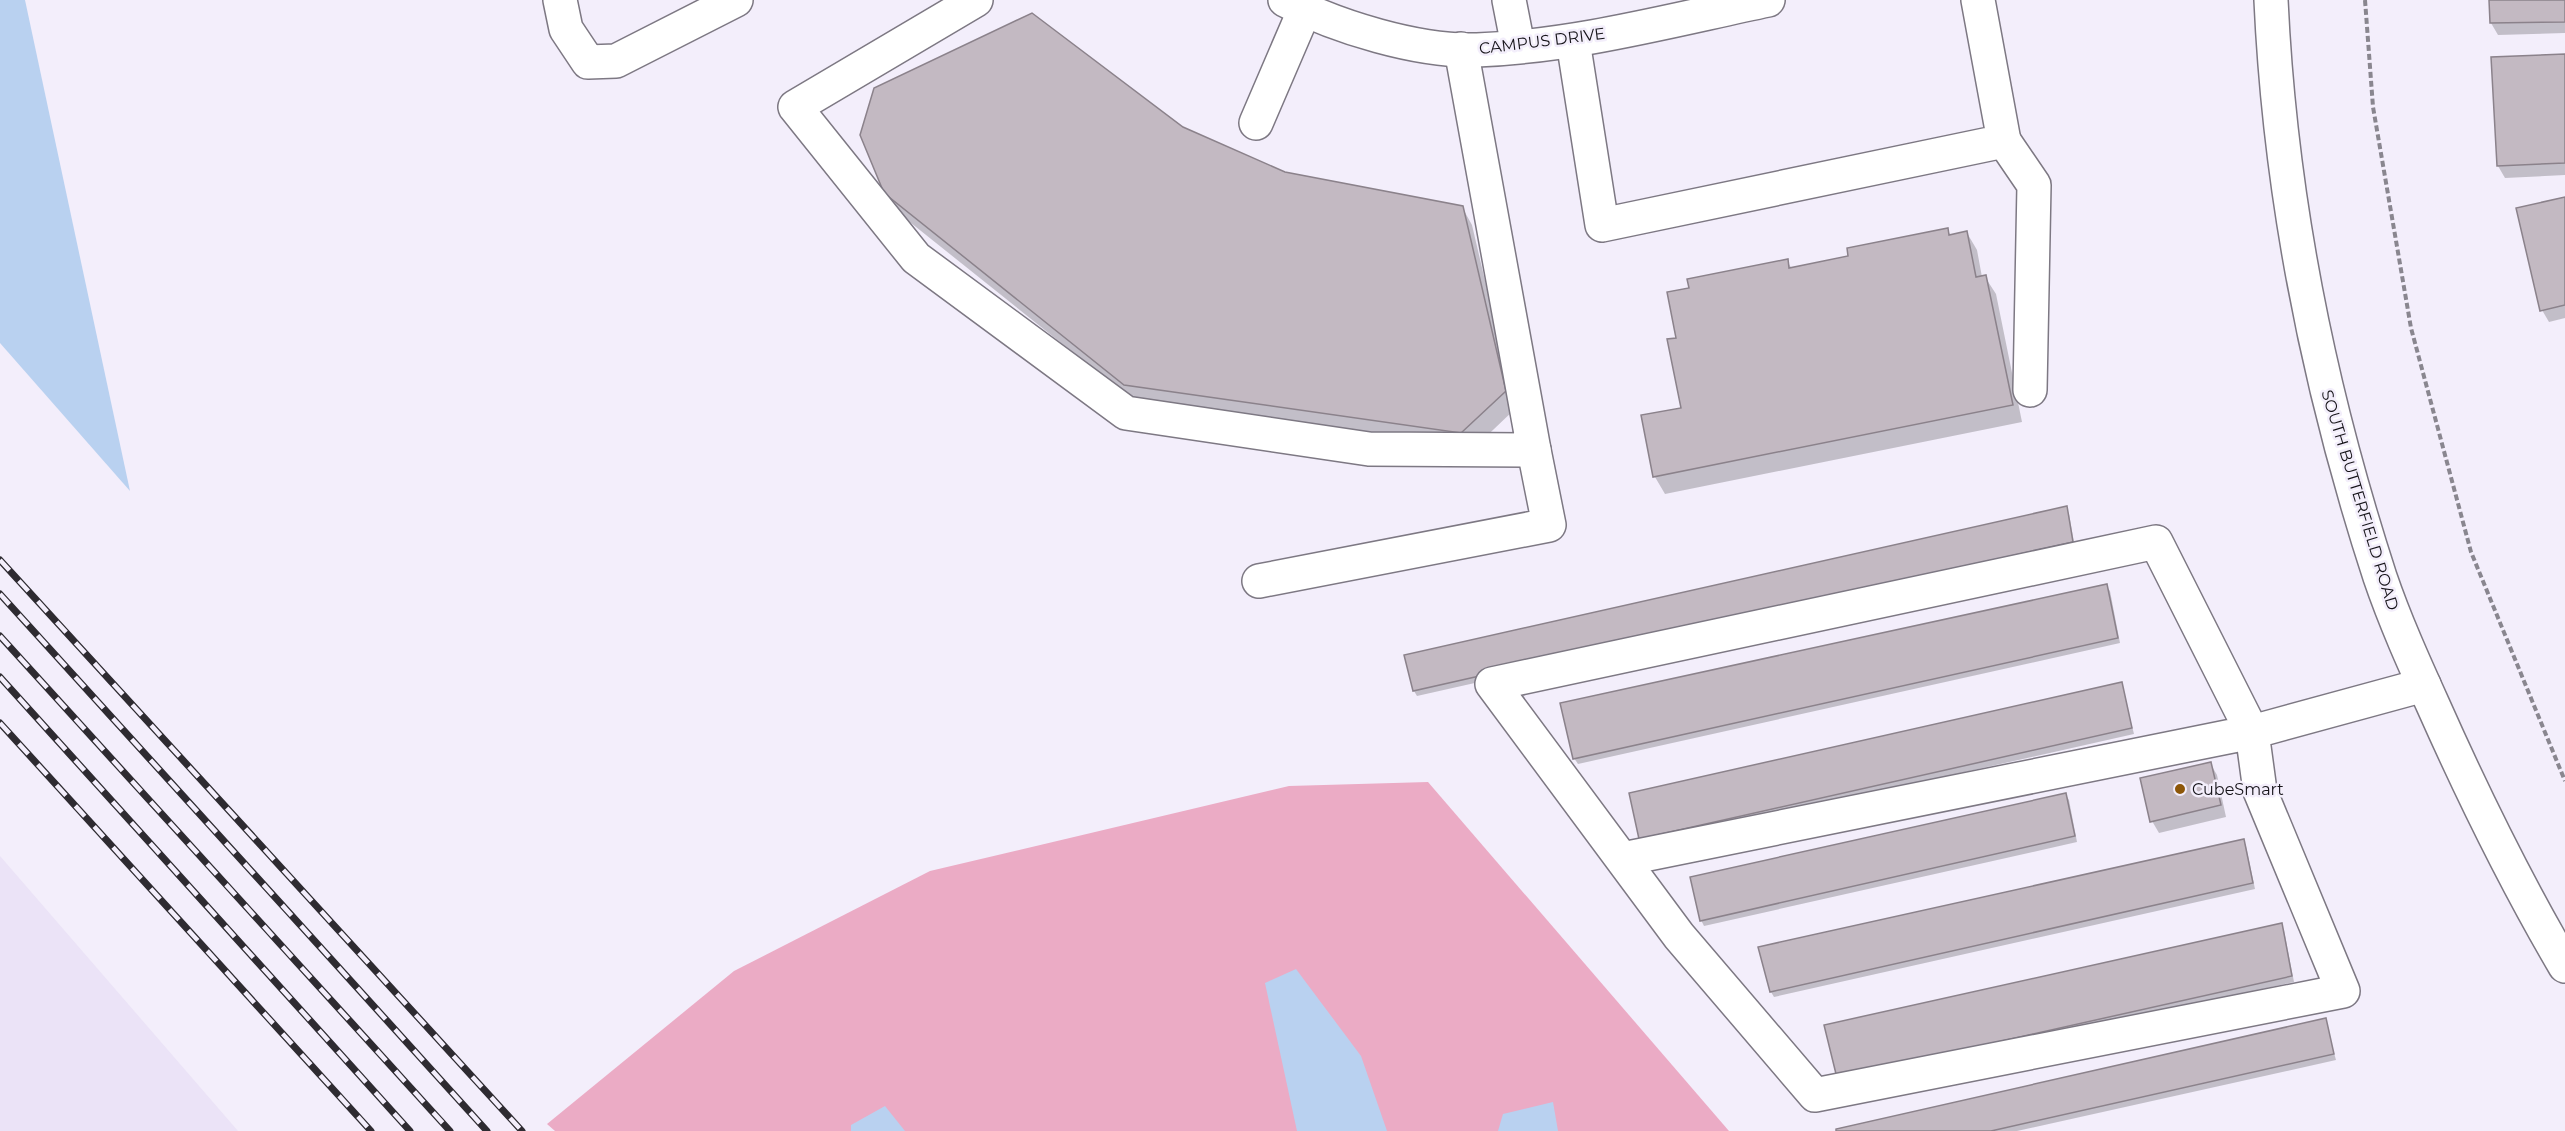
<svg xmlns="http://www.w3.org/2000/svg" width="2565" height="1131" viewBox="0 0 2565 1131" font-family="Montserrat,sans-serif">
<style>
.built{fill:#ebe3f7}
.green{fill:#ebabc5}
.water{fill:#b9d1f0}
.shadow{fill:#0003}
.building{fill:#c3b9c2;stroke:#8b828b;stroke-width:1.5}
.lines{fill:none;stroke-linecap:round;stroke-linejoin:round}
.minor-casing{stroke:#7d7883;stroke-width:36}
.major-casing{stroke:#7d7883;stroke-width:36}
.path{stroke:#89868f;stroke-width:4;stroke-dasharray:6 3;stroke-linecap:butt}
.minor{stroke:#fff;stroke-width:33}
.major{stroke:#fff;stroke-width:33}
.rail-casing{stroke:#2e2b31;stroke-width:7}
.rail{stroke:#f3eefb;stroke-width:4.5;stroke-dasharray:14;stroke-linecap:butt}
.poi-dot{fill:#8d5709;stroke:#f3eefb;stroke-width:2}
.labels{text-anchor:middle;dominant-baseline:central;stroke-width:5;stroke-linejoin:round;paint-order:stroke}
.street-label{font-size:16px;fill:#151318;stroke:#f3eefb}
.poi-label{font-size:16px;fill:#151318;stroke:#f3eefb;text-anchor:start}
</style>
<rect width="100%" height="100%" fill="#f3eefb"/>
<!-- built -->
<path class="built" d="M 0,856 L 238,1131 L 0,1131 Z"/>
<!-- green -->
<path class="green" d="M 1428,782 L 1729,1131 L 555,1131 L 547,1124 L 734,971 L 930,871 L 1289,786 Z"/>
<!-- water -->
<g class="water">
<path d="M 0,0 L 25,0 L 130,491 L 0,343 Z"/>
<path d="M 1296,969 L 1361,1056 L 1387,1131 L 1297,1131 L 1265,983 Z"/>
<path d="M 1553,1102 L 1558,1131 L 1498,1131 L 1503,1114 Z"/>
<path d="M 885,1106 L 905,1131 L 851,1131 L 851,1125 Z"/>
</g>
<!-- shadow -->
<g class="shadow">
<path d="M 2491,0 L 2565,0 L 2565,33 L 2498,35 L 2491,23 Z"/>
<path d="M 2565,56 L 2565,175 L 2505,178 L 2498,166 Z"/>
<path d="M 1182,128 L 1284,173 L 1462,207 L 1472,225 L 1515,409 L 1472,450 L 1135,402 L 896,211 L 886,193 Z"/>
<path d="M 2565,198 L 2565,318 L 2549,322 L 2542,310 Z"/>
<path d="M 1947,229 L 1951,236 L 1967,233 L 1977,250 L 1982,277 L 1985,277 L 1996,294 L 2022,422 L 1665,494 L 1655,477 L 1642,417 L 1682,409 L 1678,339 L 1691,289 L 1787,261 L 1792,269 L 1850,257 Z"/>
<path d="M 2066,508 L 2069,514 L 2075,548 L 1417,696 L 1414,691 Z"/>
<path d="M 2106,586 L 2110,591 L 2120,643 L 1578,764 L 1574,758 Z"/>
<path d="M 2121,683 L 2134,734 L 1644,844 L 1641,839 Z"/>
<path d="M 2210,763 L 2217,775 L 2226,817 L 2159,833 L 2152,821 Z"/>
<path d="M 2066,795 L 2069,800 L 2077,842 L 1704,926 L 1701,920 Z"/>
<path d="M 2243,840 L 2246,846 L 2255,889 L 1774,997 L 1771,992 Z"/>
<path d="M 2281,925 L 2284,930 L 2294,982 L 1841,1083 Z"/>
<path d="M 2325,1020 L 2336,1060 L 2017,1131 L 1838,1131 Z"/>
</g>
<!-- building -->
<g class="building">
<path d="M 2489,0 L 2565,0 L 2565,22 L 2490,23 Z"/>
<path d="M 1032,13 L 1183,127 L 1285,172 L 1463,206 L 1506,391 L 1461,433 L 1124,385 L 884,193 L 860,135 L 874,88 Z"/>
<path d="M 2565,54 L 2565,163 L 2497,166 L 2491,57 Z"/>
<path d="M 2565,197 L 2565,305 L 2540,311 L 2516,208 Z"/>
<path d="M 1948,228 L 1949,235 L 1967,231 L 1976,277 L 1986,275 L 2013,405 L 1653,477 L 1641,415 L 1681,408 L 1667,339 L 1676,338 L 1667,292 L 1689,288 L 1687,279 L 1788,259 L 1789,268 L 1848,256 L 1847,248 Z"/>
<path d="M 2067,506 L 2073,542 L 1413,691 L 1404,655 Z"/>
<path d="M 2107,584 L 2118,638 L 1573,759 L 1560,703 Z"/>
<path d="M 2122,682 L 2132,728 L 1639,839 L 1629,793 Z"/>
<path d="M 2211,762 L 2221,805 L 2150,822 L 2140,778 Z"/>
<path d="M 2066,793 L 2075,836 L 1700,921 L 1690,877 Z"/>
<path d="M 2244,839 L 2253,883 L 1770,992 L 1758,947 Z"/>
<path d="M 2282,923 L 2292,976 L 1837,1078 L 1824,1025 Z"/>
<path d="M 2326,1018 L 2334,1054 L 1991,1131 L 1836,1131 L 1836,1129 Z"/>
</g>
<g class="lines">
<defs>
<g id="minor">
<path d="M 560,0 L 566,29 L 588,62 L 616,61 L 736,0"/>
<path d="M 976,0 L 795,107 L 916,258 L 1126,413 L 1369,449 L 1534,450 L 1461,49"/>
<path d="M 1285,0 C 1337,27 1418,52 1477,50 C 1576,46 1672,20 1768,0"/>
<path d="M 1509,0 L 1518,46"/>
<path d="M 1573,41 L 1602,225 L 2004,141 L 1978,0"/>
<path d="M 1256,123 L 1305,9"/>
<path d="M 2004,141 L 2034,185 L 2030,390"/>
<path d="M 1259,581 L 1549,525 L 1534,450"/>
<path d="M 1623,859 L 2252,732 L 2260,791 L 2343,991 L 1815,1095 L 1679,936 L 1492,684 L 2156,542 L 2252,732 L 2424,685"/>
</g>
<path id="major" d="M 2271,0 C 2280,197 2319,390 2380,577 C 2395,621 2414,663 2433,705 C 2473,795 2515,881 2565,966"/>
</defs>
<!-- minor casing -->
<use href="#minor" class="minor-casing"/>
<!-- major casing -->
<use href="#major" class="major-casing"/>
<!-- path -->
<path class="path" d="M 2365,0 L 2373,107 L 2411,328 L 2471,552 L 2565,781"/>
<!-- minor -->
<use href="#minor" class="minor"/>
<!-- major -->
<use href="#major" class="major"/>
<defs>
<g id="rail">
<path d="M 0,560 L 522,1131"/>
<path d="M 0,594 L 487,1131"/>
<path d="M 0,636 L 450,1131"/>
<path d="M 0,677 L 410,1131"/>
<path d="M 0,723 L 371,1131"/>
</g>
</defs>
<!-- rail casing -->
<use href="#rail" class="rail-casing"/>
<!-- rail -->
<use href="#rail" class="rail"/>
</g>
<!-- markers -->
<circle class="poi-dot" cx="2180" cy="789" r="6"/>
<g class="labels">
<!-- street labels -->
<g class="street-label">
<text transform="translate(1542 41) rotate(-7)">CAMPUS DRIVE</text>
<text transform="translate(2360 500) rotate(73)">SOUTH BUTTERFIELD ROAD</text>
</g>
<!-- poi labels -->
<g class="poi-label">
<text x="2192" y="789">CubeSmart</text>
</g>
</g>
</svg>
